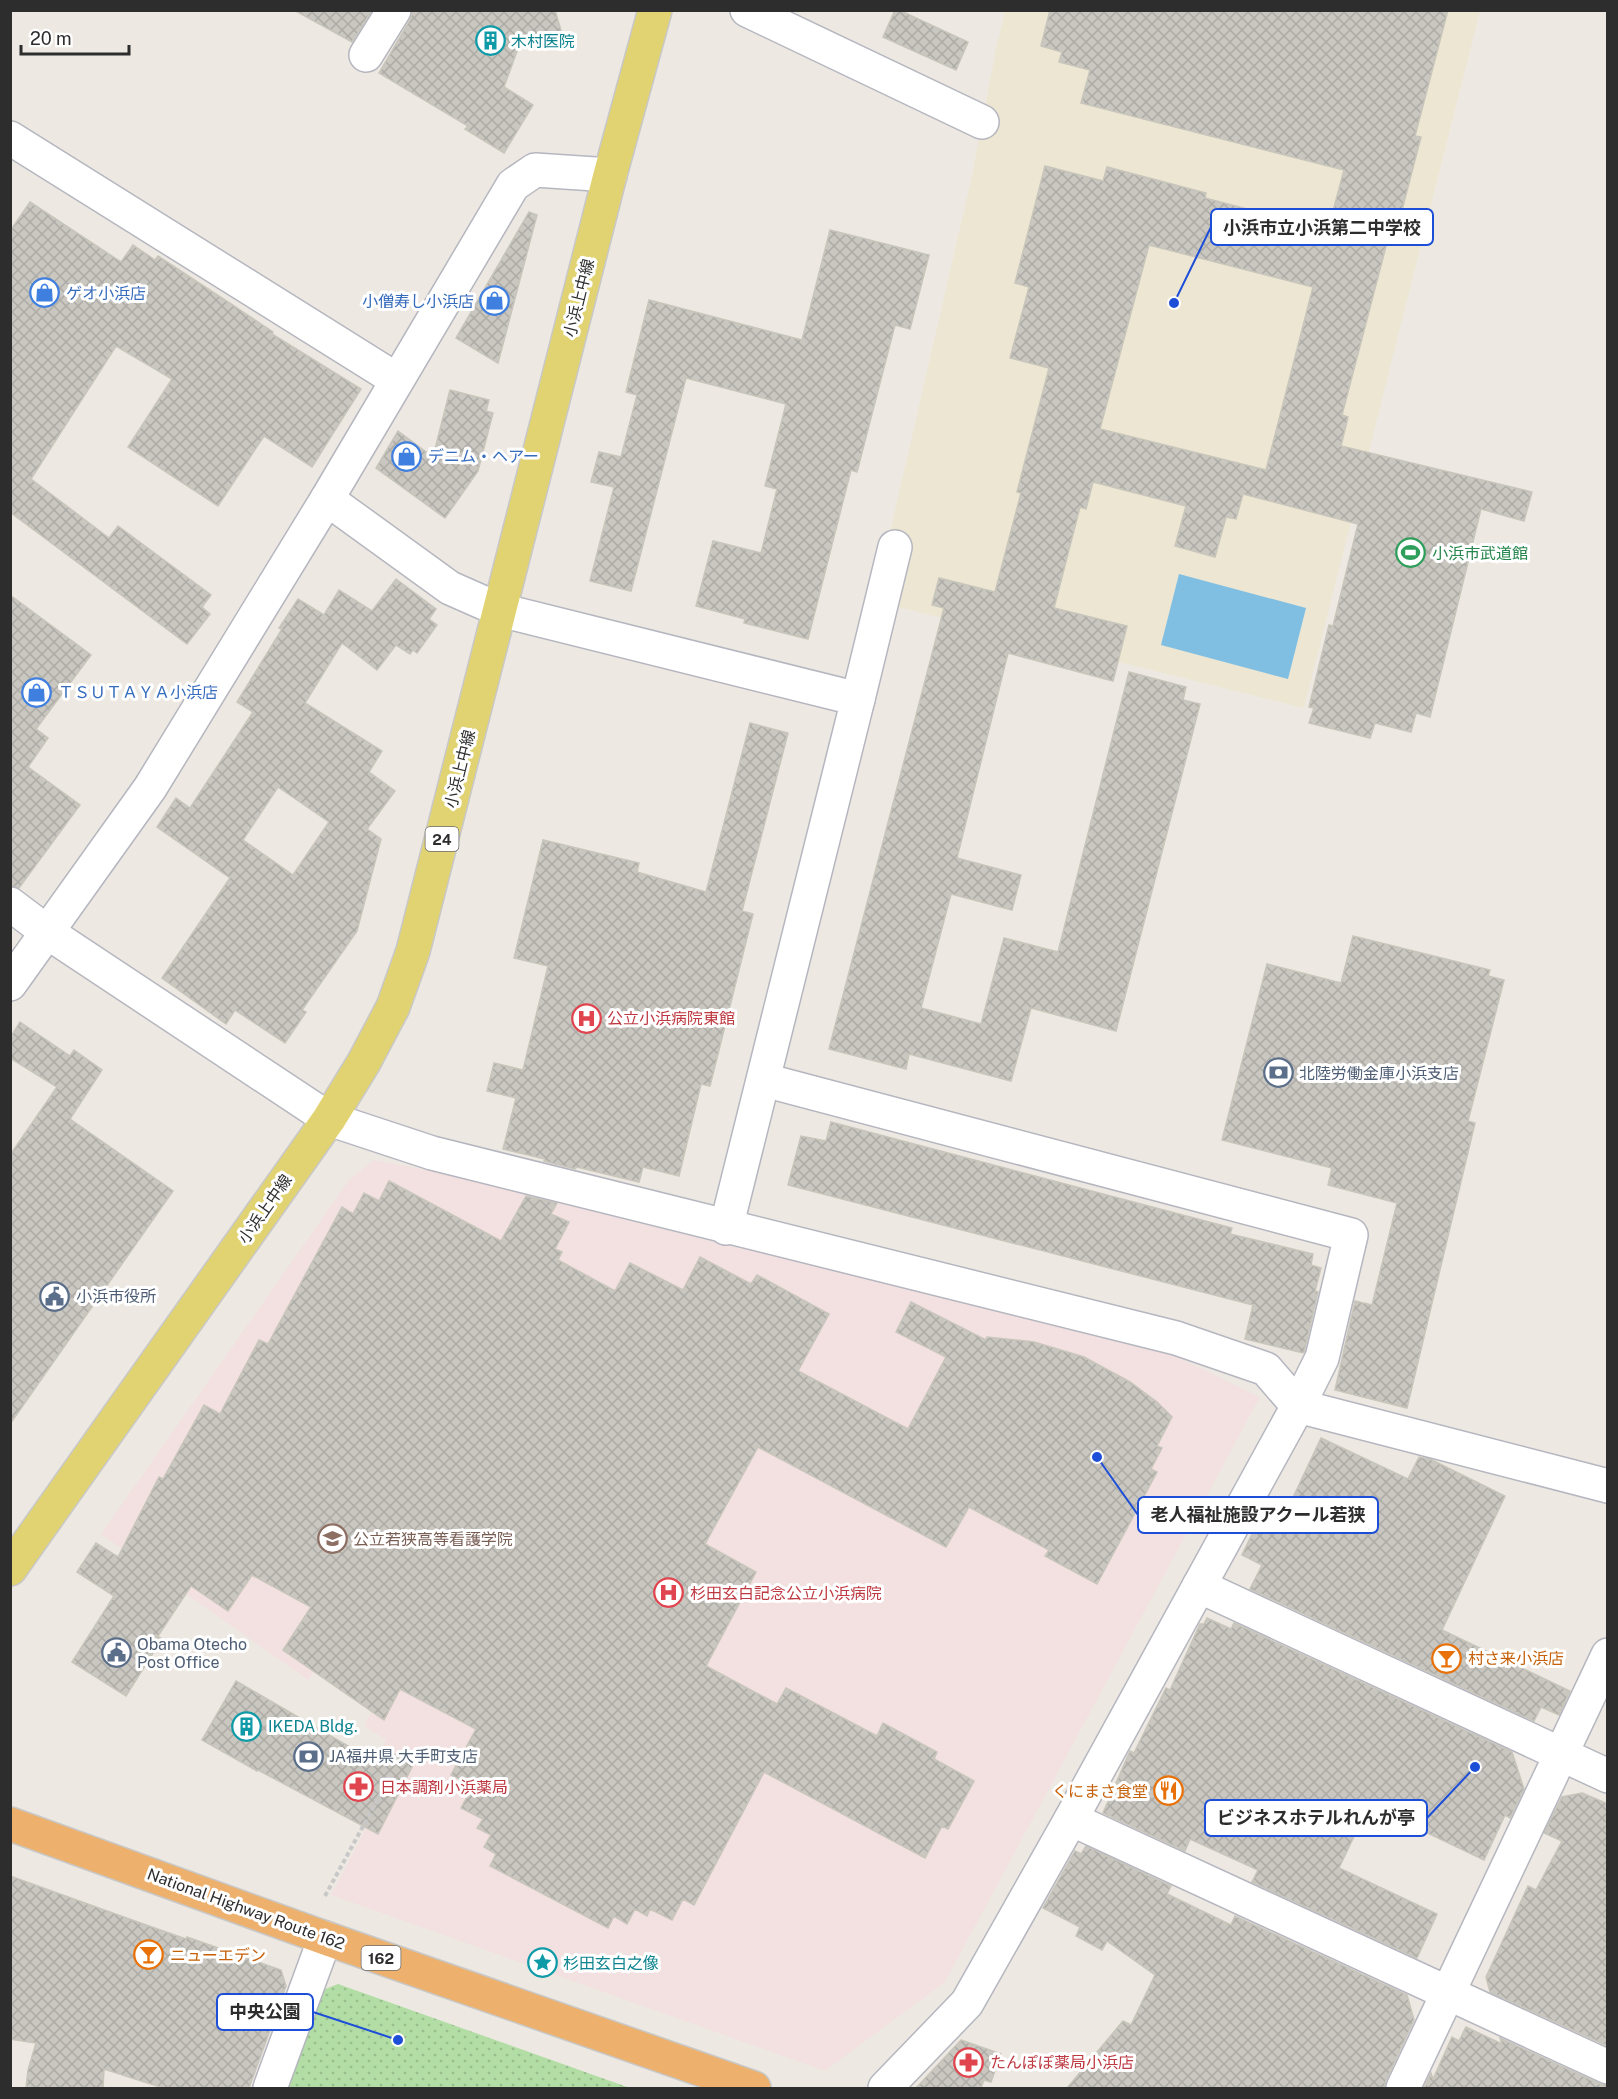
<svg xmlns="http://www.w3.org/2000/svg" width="1618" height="2099" viewBox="0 0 1618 2099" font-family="'Public Sans','Noto Sans JP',sans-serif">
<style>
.education{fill:#ece6d3}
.medical{fill:#f2e1e0}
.green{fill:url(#green-dots)}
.water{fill:#81bfe2}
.building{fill:url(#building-cross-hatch);stroke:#c8c5bb;stroke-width:1.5;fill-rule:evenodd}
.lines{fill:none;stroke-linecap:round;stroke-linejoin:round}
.minor-casing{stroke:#b5b6bf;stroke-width:36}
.major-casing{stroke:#c8c8c8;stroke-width:36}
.highway-casing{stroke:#c8c8c8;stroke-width:36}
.path{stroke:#c8c8c8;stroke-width:4;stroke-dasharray:4.5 3;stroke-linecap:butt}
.minor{stroke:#fff;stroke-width:33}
.major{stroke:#e2d372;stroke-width:33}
.highway{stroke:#edb16d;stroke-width:33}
.labels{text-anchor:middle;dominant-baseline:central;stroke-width:6;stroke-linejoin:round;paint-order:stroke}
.shield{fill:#fff;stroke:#6c6c6c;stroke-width:1.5}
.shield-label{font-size:15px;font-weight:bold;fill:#2d2d2d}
.culture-label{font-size:16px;fill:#0d838f;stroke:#fff;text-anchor:start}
.shop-label{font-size:16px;fill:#366cbe;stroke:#fff;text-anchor:start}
.street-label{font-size:16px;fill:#2d2d2d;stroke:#fff}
.leisure-label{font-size:16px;fill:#27864d;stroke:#fff;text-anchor:start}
.health-label{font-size:16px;fill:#be3a42;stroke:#fff;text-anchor:start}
.service-label{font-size:16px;fill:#4e5e75;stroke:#fff;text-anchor:start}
.education-label{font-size:16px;fill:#785e54;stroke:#fff;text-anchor:start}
.food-label{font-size:16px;fill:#c56008;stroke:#fff;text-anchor:start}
.leader{fill:none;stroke:#1d4ed8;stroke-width:2}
.callout-dot{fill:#1d4ed8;stroke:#fff;stroke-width:2}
.callout{fill:#fff;stroke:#1d4ed8;stroke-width:2}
.callout-label{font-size:18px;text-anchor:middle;font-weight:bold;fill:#2d2d2d}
</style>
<defs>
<pattern id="green-dots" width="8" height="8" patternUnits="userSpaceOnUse" patternTransform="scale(1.5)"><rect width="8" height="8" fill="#b2dda5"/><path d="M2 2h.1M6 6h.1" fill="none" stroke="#99be8e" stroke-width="1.8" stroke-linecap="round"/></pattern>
<pattern id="building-cross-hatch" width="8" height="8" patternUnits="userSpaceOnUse" patternTransform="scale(1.5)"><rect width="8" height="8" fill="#c9c7c0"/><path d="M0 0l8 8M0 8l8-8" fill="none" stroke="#adaba5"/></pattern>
</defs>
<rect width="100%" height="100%" fill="#ede9e2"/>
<!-- education -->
<path class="education" d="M 1005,11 L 1480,11 L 1304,708 L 898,607 L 912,543 L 889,537 L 973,171 L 996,49 Z"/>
<!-- medical -->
<path class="medical" d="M 374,1160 L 432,1171 L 1169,1353 L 1260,1397 L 945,1982 L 825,2071 L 331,1895 L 395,1773 L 375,1760 L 386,1740 L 364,1726 L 382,1692 L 327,1652 L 308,1680 L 101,1534 L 349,1180 Z"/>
<!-- green -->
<path class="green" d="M 338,1984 L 630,2088 L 286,2088 L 320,1991 Z"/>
<!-- water -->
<path class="water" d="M 1179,574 L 1306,608 L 1288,679 L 1161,645 Z"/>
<!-- building -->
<g class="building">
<path d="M 294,10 L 372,10 L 352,42 Z"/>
<path d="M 413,10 L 555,10 L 562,34 L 532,44 L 521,40 L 504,87 L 533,105 L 504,153 L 465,129 L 468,126 L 379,73 L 410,20 Z"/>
<path d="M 895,10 L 899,10 L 968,42 L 956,70 L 883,37 Z"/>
<path d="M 1050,10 L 1448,10 L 1415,136 L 1421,137 L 1402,210 L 1396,208 L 1342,415 L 1348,417 L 1341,446 L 1532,492 L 1524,521 L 1481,509 L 1430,717 L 1416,713 L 1411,732 L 1375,723 L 1370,738 L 1309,723 L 1314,708 L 1309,707 L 1329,625 L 1333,626 L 1358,524 L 1243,494 L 1236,519 L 1226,517 L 1215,557 L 1175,546 L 1186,506 L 1093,482 L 1086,509 L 1080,507 L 1054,608 L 1127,626 L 1113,681 L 1008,653 L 957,858 L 1021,875 L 1012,910 L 951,894 L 921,1008 L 981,1024 L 1004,938 L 1058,952 L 1129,672 L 1186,687 L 1183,700 L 1200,704 L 1116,1031 L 1031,1008 L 1011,1081 L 909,1054 L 906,1069 L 829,1049 L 944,608 L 932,605 L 939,578 L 995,592 L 1021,493 L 1017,492 L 1049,368 L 1010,358 L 1029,287 L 1015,283 L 1045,166 L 1103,181 L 1107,167 L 1206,193 L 1205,198 L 1328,230 L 1344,170 L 1081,103 L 1090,70 L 1059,62 L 1062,52 L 1041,46 ZM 1149,245 L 1313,287 L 1266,470 L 1100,429 Z"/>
<path d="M 30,202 L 121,262 L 133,245 L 155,260 L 158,256 L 231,304 L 273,332 L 272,334 L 361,389 L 312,467 L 264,436 L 218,506 L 128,447 L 172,379 L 116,346 L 31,479 L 109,538 L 118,526 L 211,595 L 202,607 L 210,614 L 187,644 L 10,512 L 10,231 Z"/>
<path d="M 529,212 L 537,215 L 498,363 L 456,338 Z"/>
<path d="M 830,230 L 929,255 L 910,329 L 895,325 L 857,472 L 851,470 L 808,639 L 744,623 L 745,619 L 696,606 L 713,541 L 761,553 L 777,489 L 765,486 L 786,404 L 686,378 L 631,591 L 590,581 L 614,487 L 591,482 L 599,452 L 621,457 L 637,395 L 626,392 L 649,300 L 802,340 Z"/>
<path d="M 450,390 L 489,400 L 486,411 L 493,413 L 478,471 L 445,518 L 376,468 L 398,431 L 433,457 Z"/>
<path d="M 396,579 L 436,609 L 429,619 L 437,625 L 417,653 L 413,650 L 410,654 L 396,645 L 377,670 L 342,643 L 305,703 L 382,751 L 369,772 L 395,791 L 367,829 L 381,839 L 357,931 L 302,1010 L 306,1012 L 285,1043 L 235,1010 L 226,1024 L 162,978 L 230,878 L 157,827 L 176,798 L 190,808 L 253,712 L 237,702 L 282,629 L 279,628 L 298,599 L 324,615 L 339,590 L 372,611 ZM 278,787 L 329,822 L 293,875 L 243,840 Z"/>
<path d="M 10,595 L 91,655 L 36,729 L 48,738 L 28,767 L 80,805 L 19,888 L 10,886 Z"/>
<path d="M 750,723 L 788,733 L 742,911 L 753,914 L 710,1086 L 701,1084 L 679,1176 L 643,1167 L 639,1182 L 577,1167 L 575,1169 L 544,1161 L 545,1159 L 503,1149 L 516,1098 L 487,1091 L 494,1063 L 523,1070 L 548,966 L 514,958 L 543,840 L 639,863 L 637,872 L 706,892 Z"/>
<path d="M 1353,936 L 1490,970 L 1488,976 L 1504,980 L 1468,1121 L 1475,1123 L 1407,1408 L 1335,1390 L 1355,1301 L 1372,1305 L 1397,1203 L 1328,1185 L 1332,1168 L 1222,1140 L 1267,964 L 1341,983 Z"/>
<path d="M 20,1022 L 70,1056 L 74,1050 L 102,1070 L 70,1119 L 173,1191 L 10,1424 L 10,1155 L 57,1087 L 10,1058 L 10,1038 Z"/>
<path d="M 831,1122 L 1232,1228 L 1230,1234 L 1313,1254 L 1311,1265 L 1321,1268 L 1315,1291 L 1318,1292 L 1304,1352 L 1303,1353 L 1245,1339 L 1253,1305 L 788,1185 L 801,1136 L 826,1141 Z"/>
<path d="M 389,1181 L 501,1241 L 526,1196 L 557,1203 L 551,1214 L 569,1222 L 555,1249 L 562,1252 L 558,1260 L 615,1291 L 630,1263 L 683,1290 L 700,1257 L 751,1284 L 757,1275 L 829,1314 L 798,1371 L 908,1429 L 946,1357 L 896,1332 L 911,1302 L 986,1340 L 987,1337 L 1034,1342 L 1084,1357 L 1130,1382 L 1157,1402 L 1172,1417 L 1157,1446 L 1162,1448 L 1151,1469 L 1157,1472 L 1097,1584 L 1045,1556 L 1049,1550 L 969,1507 L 946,1547 L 758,1447 L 705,1544 L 756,1572 L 706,1666 L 777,1704 L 786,1688 L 877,1736 L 883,1723 L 937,1752 L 934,1759 L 974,1781 L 948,1829 L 942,1826 L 925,1858 L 764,1772 L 694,1905 L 683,1899 L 672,1920 L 650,1909 L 647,1916 L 635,1909 L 627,1924 L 614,1916 L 608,1928 L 490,1866 L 496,1854 L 484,1847 L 491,1835 L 477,1828 L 483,1819 L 461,1808 L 473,1786 L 451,1775 L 476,1729 L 400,1689 L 384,1720 L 283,1650 L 311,1607 L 252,1575 L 228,1611 L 191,1586 L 158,1636 L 162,1639 L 126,1696 L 72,1662 L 114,1596 L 77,1572 L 96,1543 L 118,1557 L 159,1477 L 163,1479 L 204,1405 L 220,1414 L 259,1340 L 268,1344 L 342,1207 L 353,1214 L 364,1193 L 379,1201 Z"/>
<path d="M 1321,1438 L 1408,1479 L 1419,1457 L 1430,1459 L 1505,1496 L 1442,1630 L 1570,1691 L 1559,1715 L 1541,1707 L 1534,1721 L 1250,1589 L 1262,1565 L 1242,1555 L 1270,1497 L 1289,1506 Z"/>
<path d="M 1207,1618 L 1231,1629 L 1234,1623 L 1512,1752 L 1524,1789 L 1510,1818 L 1505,1815 L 1484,1860 L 1369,1805 L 1339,1868 L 1437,1914 L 1417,1958 L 1252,1882 L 1258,1870 L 1190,1839 L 1185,1851 L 1103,1813 L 1130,1751 L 1134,1753 L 1166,1688 L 1170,1690 L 1200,1624 L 1204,1624 Z"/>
<path d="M 236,1681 L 379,1764 L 387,1750 L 413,1765 L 378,1834 L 258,1770 L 257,1771 L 202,1740 Z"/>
<path d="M 1582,1793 L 1608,1804 L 1608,2046 L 1490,1992 L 1486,1977 L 1528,1886 L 1536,1890 L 1562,1841 L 1544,1833 L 1562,1797 Z"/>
<path d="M 1086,1846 L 1171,1886 L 1167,1894 L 1231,1925 L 1235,1916 L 1407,1995 L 1414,2020 L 1386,2080 L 1384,2088 L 1067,2088 L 1123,2021 L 1131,2025 L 1155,1975 L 1107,1941 L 1102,1950 L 1076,1936 L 1080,1927 L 1043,1908 L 1075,1851 L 1081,1854 Z"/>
<path d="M 10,1876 L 132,1920 L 186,1939 L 187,1937 L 281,1970 L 286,1986 L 249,2088 L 163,2088 L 104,2069 L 103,2088 L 26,2088 L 28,2070 L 36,2043 L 10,2039 Z"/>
<path d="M 1466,2027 L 1502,2044 L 1500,2038 L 1600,2084 L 1608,2085 L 1608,2088 L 1424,2088 L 1431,2073 L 1433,2079 L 1452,2037 L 1459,2041 Z"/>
<path d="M 961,2040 L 1001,2054 L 991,2082 L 984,2080 L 981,2088 L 916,2088 Z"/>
</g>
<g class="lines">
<defs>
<g id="minor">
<path d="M 747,10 L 982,122"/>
<path d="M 366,55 L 394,10"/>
<path d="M 10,138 L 397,380"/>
<path d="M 327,499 L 450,588 L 500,610 L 858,699 L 726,1228"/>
<path d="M 858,699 L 895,547"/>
<path d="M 10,904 L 47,932 L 329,1119 L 432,1153 L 1176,1338 L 1266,1369 L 1298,1406 L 1608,1486"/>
<path d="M 10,984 L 150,788 L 327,499 L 513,185 L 535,170 L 610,175"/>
<path d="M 764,1080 L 1351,1235 L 1322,1358 L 1298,1406 L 1071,1819 L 967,2003 L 885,2088"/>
<path d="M 1199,1586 L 1608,1776"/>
<path d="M 1071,1819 L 1608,2067"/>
<path d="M 270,2088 L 325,1938"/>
<path d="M 1403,2088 L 1608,1655"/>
</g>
<path id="major" d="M 10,1569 L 329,1119 L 364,1062 L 393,1007 L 413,951 L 610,175 L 655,10"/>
<path id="highway" d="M 10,1824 L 325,1938 L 754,2088"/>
</defs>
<!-- minor casing -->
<use href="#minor" class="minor-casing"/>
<!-- major casing -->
<use href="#major" class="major-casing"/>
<!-- highway casing -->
<use href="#highway" class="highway-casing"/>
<!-- path -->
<path class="path" d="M 325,1896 L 391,1775"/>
<!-- minor -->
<use href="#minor" class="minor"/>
<!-- major -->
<use href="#major" class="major"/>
<!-- highway -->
<use href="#highway" class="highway"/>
</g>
<!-- icons -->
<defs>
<symbol id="building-ring" viewBox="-11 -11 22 22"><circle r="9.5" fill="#fff" stroke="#0f9aa8" stroke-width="1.5"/><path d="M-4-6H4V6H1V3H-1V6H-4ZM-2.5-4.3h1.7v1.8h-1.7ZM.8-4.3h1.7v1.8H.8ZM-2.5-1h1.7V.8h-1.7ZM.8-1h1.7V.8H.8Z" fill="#0f9aa8"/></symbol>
<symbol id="shop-ring" viewBox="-11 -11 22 22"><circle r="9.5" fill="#fff" stroke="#3f7fe0" stroke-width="1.5"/><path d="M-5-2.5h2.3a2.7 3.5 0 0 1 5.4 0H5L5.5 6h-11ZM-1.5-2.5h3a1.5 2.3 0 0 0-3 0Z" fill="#3f7fe0"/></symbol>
<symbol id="stadium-ring" viewBox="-11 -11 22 22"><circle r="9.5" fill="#fff" stroke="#2e9e5b" stroke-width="1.5"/><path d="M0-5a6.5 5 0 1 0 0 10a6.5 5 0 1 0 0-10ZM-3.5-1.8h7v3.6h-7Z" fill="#2e9e5b"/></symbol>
<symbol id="hospital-ring" viewBox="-11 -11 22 22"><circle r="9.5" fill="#fff" stroke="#e0444e" stroke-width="1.5"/><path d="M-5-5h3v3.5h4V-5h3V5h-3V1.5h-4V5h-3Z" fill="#e0444e"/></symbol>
<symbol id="bank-ring" viewBox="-11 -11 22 22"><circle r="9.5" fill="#fff" stroke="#5c6f8a" stroke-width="1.5"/><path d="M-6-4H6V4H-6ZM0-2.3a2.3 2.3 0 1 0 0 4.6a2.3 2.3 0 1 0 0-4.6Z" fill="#5c6f8a"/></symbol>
<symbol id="civic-ring" viewBox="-11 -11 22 22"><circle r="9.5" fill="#fff" stroke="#5c6f8a" stroke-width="1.5"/><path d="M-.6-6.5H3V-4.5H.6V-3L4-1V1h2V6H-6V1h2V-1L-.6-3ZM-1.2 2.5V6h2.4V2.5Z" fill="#5c6f8a"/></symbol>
<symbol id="university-ring" viewBox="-11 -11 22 22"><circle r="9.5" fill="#fff" stroke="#8d6e63" stroke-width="1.5"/><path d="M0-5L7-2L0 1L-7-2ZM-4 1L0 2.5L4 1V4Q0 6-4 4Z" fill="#8d6e63"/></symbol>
<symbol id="bar-ring" viewBox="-11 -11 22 22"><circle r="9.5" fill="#fff" stroke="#e8710a" stroke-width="1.5"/><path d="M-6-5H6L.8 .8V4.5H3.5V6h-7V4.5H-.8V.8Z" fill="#e8710a"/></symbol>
<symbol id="pharmacy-ring" viewBox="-11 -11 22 22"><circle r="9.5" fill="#fff" stroke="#e0444e" stroke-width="1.5"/><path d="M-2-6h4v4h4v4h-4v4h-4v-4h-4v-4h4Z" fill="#e0444e"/></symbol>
<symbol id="restaurant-ring" viewBox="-11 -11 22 22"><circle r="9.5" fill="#fff" stroke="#e8710a" stroke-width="1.5"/><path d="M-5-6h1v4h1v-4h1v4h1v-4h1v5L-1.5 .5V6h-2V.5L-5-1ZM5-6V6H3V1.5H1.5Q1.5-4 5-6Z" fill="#e8710a"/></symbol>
<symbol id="sight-ring" viewBox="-11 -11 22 22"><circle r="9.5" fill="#fff" stroke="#0f9aa8" stroke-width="1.5"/><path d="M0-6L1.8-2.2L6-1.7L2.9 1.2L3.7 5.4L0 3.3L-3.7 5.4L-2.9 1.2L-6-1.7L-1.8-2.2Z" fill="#0f9aa8"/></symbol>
</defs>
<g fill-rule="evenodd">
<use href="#building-ring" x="474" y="24" width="33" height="33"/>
<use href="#shop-ring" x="28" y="276" width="33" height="33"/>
<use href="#shop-ring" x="478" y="284" width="33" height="33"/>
<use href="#shop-ring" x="390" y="440" width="33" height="33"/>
<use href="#stadium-ring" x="1394" y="536" width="33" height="33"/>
<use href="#shop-ring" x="20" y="676" width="33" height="33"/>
<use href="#hospital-ring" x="570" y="1002" width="33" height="33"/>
<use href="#bank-ring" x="1262" y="1056" width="33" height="33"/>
<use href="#civic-ring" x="38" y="1280" width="33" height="33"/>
<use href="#university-ring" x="316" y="1522" width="33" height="33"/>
<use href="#hospital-ring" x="652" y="1576" width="33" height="33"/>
<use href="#civic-ring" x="100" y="1636" width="33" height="33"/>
<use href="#bar-ring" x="1430" y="1642" width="33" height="33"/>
<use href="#building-ring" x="230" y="1710" width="33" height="33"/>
<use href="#bank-ring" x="292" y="1740" width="33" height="33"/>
<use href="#pharmacy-ring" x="342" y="1770" width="33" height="33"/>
<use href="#restaurant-ring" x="1152" y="1774" width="33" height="33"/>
<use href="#bar-ring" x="132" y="1938" width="33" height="33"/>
<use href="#sight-ring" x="526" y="1946" width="33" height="33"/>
<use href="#pharmacy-ring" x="952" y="2046" width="33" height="33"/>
</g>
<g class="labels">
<!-- shield labels -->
<g class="shield">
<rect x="425.5" y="827" width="33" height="24" rx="4.5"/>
<rect x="361.5" y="1946" width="39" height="24" rx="4.5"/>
</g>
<g class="shield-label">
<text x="442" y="839">24</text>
<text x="381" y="1958">162</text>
</g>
<!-- culture labels -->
<g class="culture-label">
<text x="511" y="41">木村医院</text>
<text x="268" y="1726">IKEDA Bldg.</text>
<text x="563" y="1963">杉田玄白之像</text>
</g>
<!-- shop labels -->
<g class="shop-label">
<text x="66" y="293">ゲオ小浜店</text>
<text x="474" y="301" text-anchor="end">小僧寿し小浜店</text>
<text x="428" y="456">デニム・ヘアー</text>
<text x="58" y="692">ＴＳＵＴＡＹＡ小浜店</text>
</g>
<!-- street labels -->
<g class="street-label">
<text transform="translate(579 298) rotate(-76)">小浜上中線</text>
<text transform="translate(460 769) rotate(-76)">小浜上中線</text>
<text transform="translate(265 1209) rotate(-55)">小浜上中線</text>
<text transform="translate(246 1909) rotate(20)">National Highway Route 162</text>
</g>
<!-- leisure labels -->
<g class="leisure-label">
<text x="1432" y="553">小浜市武道館</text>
</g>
<!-- health labels -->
<g class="health-label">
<text x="607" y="1018">公立小浜病院東館</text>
<text x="690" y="1593">杉田玄白記念公立小浜病院</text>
<text x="380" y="1787">日本調剤小浜薬局</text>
<text x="990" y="2062">たんぽぽ薬局小浜店</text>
</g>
<!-- service labels -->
<g class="service-label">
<text x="1299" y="1073">北陸労働金庫小浜支店</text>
<text x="76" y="1296">小浜市役所</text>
<text x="137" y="1644">Obama Otecho<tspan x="137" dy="18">Post Office</tspan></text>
<text x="329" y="1756">JA福井県 大手町支店</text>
</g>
<!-- education labels -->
<g class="education-label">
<text x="353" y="1539">公立若狭高等看護学院</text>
</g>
<!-- food labels -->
<g class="food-label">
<text x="1468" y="1658">村さ来小浜店</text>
<text x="1148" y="1791" text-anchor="end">くにまさ食堂</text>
<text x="170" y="1955">ニューエデン</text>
</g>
</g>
<!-- callouts -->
<path class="leader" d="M1174 303L1211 227M1097 1457L1138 1515M1475 1767L1427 1818M398 2040L313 2012"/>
<g class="callout-dot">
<circle cx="1174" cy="303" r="6"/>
<circle cx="1097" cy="1457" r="6"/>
<circle cx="1475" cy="1767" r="6"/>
<circle cx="398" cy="2040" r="6"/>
</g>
<g class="callout">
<rect x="1211" y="209" width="222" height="36" rx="6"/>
<rect x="1138" y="1497" width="240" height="36" rx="6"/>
<rect x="1205" y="1800" width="222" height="36" rx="6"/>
<rect x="217" y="1994" width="96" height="36" rx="6"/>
</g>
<g class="callout-label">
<text x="1322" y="234">小浜市立小浜第二中学校</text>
<text x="1258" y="1521">老人福祉施設アクール若狭</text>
<text x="1316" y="1824">ビジネスホテルれんが亭</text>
<text x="265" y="2018">中央公園</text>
</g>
<!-- border -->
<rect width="1618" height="2099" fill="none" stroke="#2d2d2d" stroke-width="24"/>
<!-- scale -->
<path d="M21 45v9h108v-9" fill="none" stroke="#2d2d2d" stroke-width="3"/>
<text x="30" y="45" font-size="18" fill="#2d2d2d" stroke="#ffffff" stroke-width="4.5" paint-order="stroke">20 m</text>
</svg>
